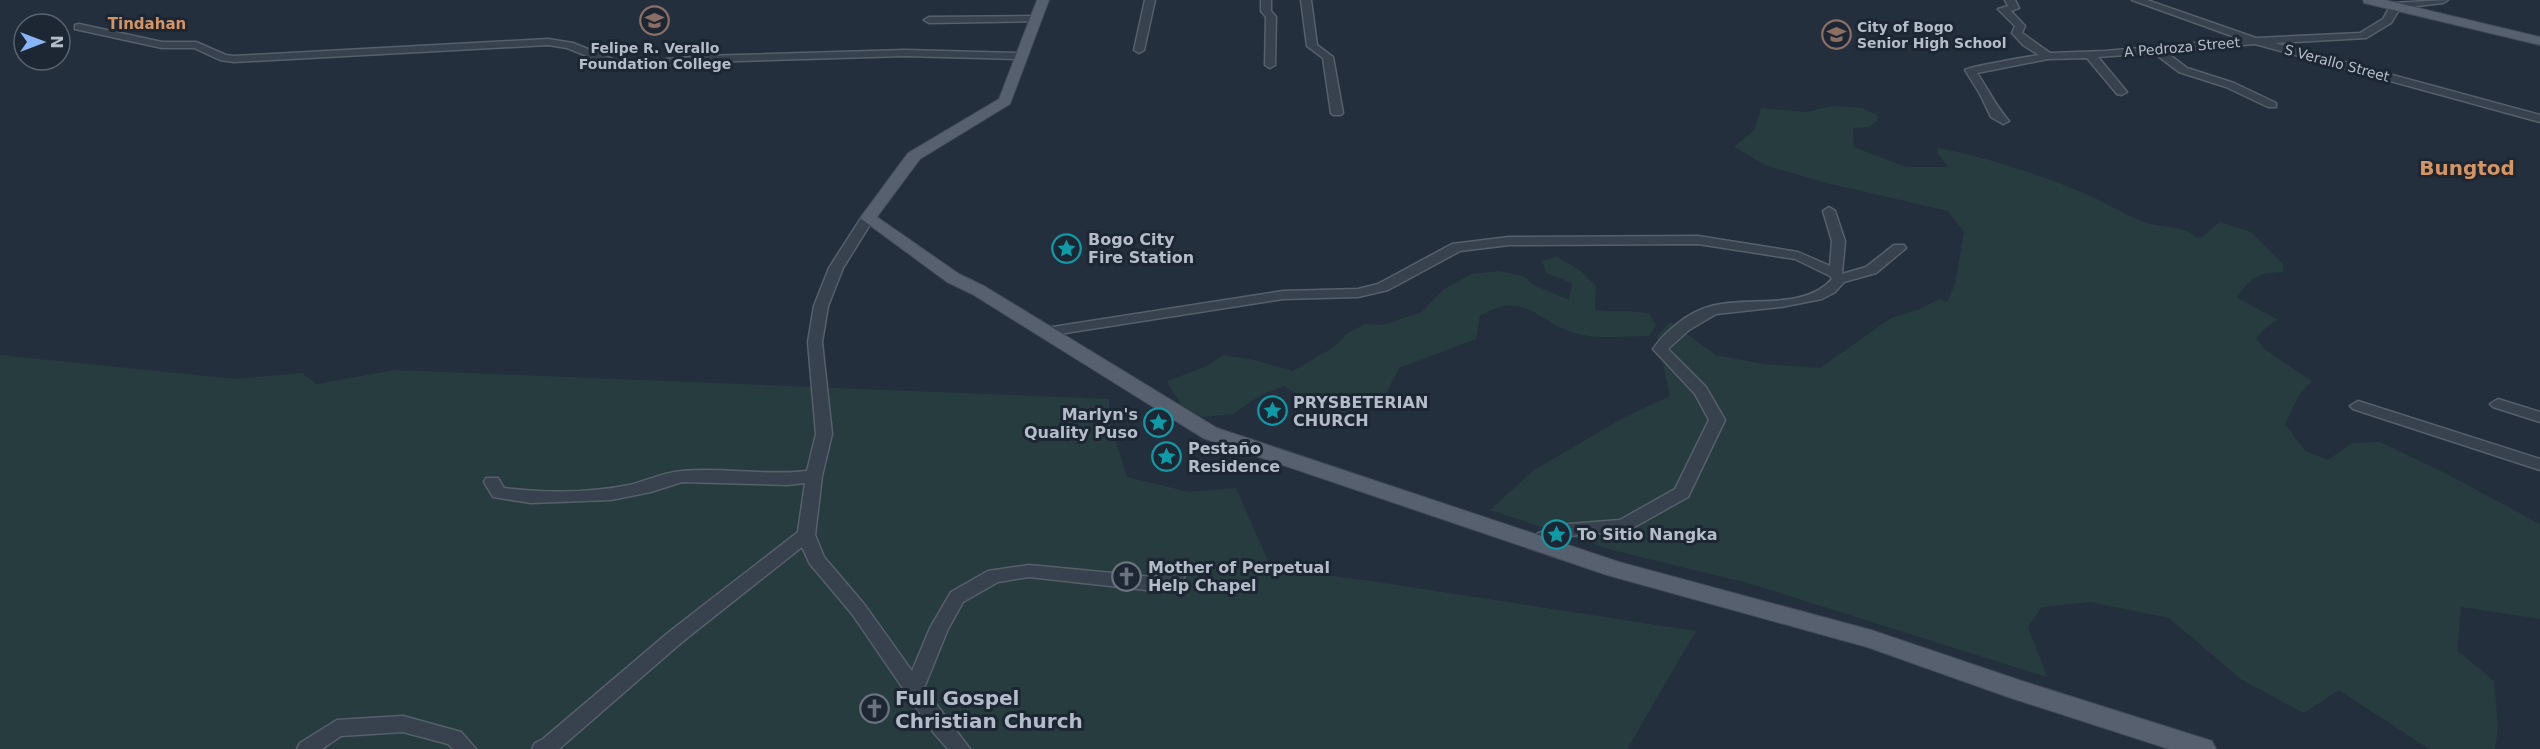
<svg xmlns="http://www.w3.org/2000/svg" width="2540" height="749" viewBox="0 0 2540 749" font-family="'DejaVu Sans',sans-serif">
<style>
.green{fill:#263c3f}
.lines{fill:none;stroke-linecap:round;stroke-linejoin:round}
.minor-casing{stroke:#565f6c;stroke-width:3}
.major-casing{stroke:#414a57;stroke-width:2}
.minor{fill:#38414e;fill-rule:evenodd}
.major{fill:#56606e;fill-rule:evenodd}
.labels{text-anchor:middle;dominant-baseline:central;stroke-width:6;stroke-linejoin:round;paint-order:stroke}
.far-poi-label{font-size:14px;font-weight:bold;fill:#b4bcc9;stroke:#1d2633;text-anchor:start}
.far-street-label{font-size:14px;fill:#b4bcc9;stroke:#1d2633}
.far-neighbourhood-label{font-size:15px;font-weight:bold;fill:#d59563;stroke:#1d2633}
.poi-label{font-size:16px;font-weight:bold;fill:#b4bcc9;stroke:#1d2633;text-anchor:start}
.quarter-label{font-size:20px;font-weight:bold;fill:#d59563;stroke:#1d2633}
.near-poi-label{font-size:20px;font-weight:bold;fill:#b4bcc9;stroke:#1d2633;text-anchor:start}
</style>
<rect width="100%" height="100%" fill="#242f3e"/>
<!-- green -->
<g class="green">
<path d="M 1832,106 L 1862,108 L 1878,115 L 1877,121 L 1869,127 L 1853,128 L 1854,147 L 1906,167 L 1948,167 L 1937,152 L 1938,148 C 1991,158 2045,176 2095,198 C 2111,206 2127,215 2144,222 C 2159,228 2185,225 2196,238 L 2202,237 L 2220,222 L 2251,232 L 2283,264 L 2283,272 C 2260,273 2250,276 2237,298 L 2279,320 L 2270,324 L 2256,338 L 2264,349 L 2312,381 L 2299,395 L 2285,424 L 2305,451 L 2328,460 L 2352,443 L 2380,442 L 2445,473 L 2540,524 L 2540,619 L 2461,607 L 2457,650 L 2494,681 L 2498,728 L 2495,749 L 2429,749 L 2339,690 L 2304,713 L 2242,680 L 2169,618 L 2090,602 L 2042,607 L 2028,627 L 2047,677 L 1748,583 L 1612,550 L 1490,510 L 1534,470 L 1625,417 L 1670,396 L 1657,336 L 1670,322 L 1716,355 L 1763,364 L 1820,368 L 1891,318 L 1918,310 L 1939,299 L 1947,302 L 1955,284 L 1964,232 L 1948,211 L 1826,183 L 1765,165 L 1734,147 L 1755,129 L 1761,108 L 1807,112 Z"/>
<path d="M 1557,257 L 1581,271 L 1596,286 L 1595,310 C 1614,313 1631,309 1650,314 L 1656,325 L 1649,336 C 1629,336 1602,339 1583,335 C 1538,326 1527,287 1480,316 L 1476,339 L 1399,368 L 1379,407 L 1353,416 L 1312,403 L 1284,386 L 1261,395 L 1233,414 L 1203,417 L 1181,405 L 1167,381 L 1205,367 L 1223,355 L 1254,360 L 1293,371 L 1334,347 L 1348,333 L 1365,324 L 1383,325 L 1422,312 L 1444,289 L 1472,274 L 1499,271 L 1523,276 L 1534,285 L 1569,300 L 1572,283 L 1546,273 L 1542,261 Z"/>
<path d="M 0,355 L 236,379 L 302,373 L 317,384 L 394,370 L 1109,399 L 1110,423 L 1127,477 L 1189,492 L 1236,488 L 1271,568 L 1371,581 L 1696,631 L 1627,749 L 0,749 Z"/>
</g>
<g class="lines">
<defs>
<g id="minor">
<path d="M 1145,0 L 1155,0 L 1144,50 L 1139,53 L 1134,50 Z"/>
<path d="M 1261,0 L 1271,0 L 1271,11 L 1276,17 L 1275,65 L 1270,68 L 1265,65 L 1266,17 L 1261,11 Z"/>
<path d="M 1301,0 L 1311,0 L 1317,45 L 1333,57 L 1343,113 L 1341,115 L 1333,115 L 1331,113 L 1323,58 L 1307,46 Z"/>
<path d="M 2005,0 L 2015,0 L 2019,8 L 2011,11 L 2025,26 L 2022,33 L 2050,53 L 2105,51 L 2240,39 L 2132,0 L 2147,0 L 2256,38 L 2360,33 L 2383,19 L 2392,3 L 2448,0 L 2443,3 L 2400,8 L 2391,23 L 2366,38 L 2275,43 L 2540,115 L 2540,122 L 2255,44 L 2166,52 L 2187,68 L 2234,83 L 2276,103 L 2276,107 L 2268,107 L 2226,87 L 2179,72 L 2154,53 L 2098,57 L 2127,92 L 2121,95 L 2117,94 L 2087,58 L 2048,59 L 1977,73 C 1988,89 1996,107 2009,121 L 2003,124 L 1991,117 L 1980,94 L 1965,70 C 1969,67 2027,57 2039,55 L 2023,45 L 2012,33 L 2015,26 L 1998,9 L 2008,6 Z"/>
<path d="M 1036,16 L 1041,19 L 1040,21 L 929,23 L 924,20 L 929,17 Z"/>
<path d="M 79,24 L 162,42 L 196,42 L 226,55 L 234,56 L 548,39 L 573,43 L 615,60 L 633,62 L 703,56 L 905,50 L 1021,53 L 1026,56 L 1021,59 L 905,56 L 703,62 L 633,68 L 609,65 L 567,48 L 548,45 L 234,62 L 220,60 L 194,48 L 162,48 L 75,29 L 75,25 Z"/>
<path d="M 1829,207 L 1835,211 L 1845,241 L 1842,274 L 1866,267 L 1894,245 L 1904,245 L 1906,248 L 1876,273 L 1844,282 L 1835,292 L 1822,299 L 1781,307 L 1716,314 L 1689,330 L 1668,349 L 1706,387 L 1725,420 L 1688,497 L 1629,530 L 1559,537 L 1534,548 L 1528,546 L 1525,542 L 1528,538 L 1556,525 L 1620,520 L 1675,489 L 1709,420 L 1695,394 L 1653,349 C 1665,332 1687,313 1708,307 C 1746,295 1803,312 1832,279 L 1830,276 L 1795,259 L 1698,244 L 1509,245 L 1460,251 L 1388,290 L 1358,297 L 1283,299 L 1046,336 L 1039,332 L 1046,328 L 1283,291 L 1358,289 L 1378,284 L 1452,244 L 1509,237 L 1698,236 L 1798,252 L 1830,266 L 1832,241 L 1823,211 Z"/>
<path d="M 868,214 L 874,218 L 843,268 L 828,306 L 822,342 L 832,434 L 822,476 L 815,535 L 824,557 L 864,604 L 912,671 L 930,628 L 951,592 L 988,571 L 1029,565 L 1154,577 L 1176,570 L 1182,571 L 1185,576 L 1182,581 L 1155,591 L 1029,577 L 998,582 L 963,602 L 948,629 L 924,688 L 970,749 L 948,749 L 933,732 L 852,614 L 810,564 L 802,547 L 682,642 L 559,749 L 532,749 L 535,743 L 543,739 L 669,632 L 798,532 L 805,483 L 788,485 L 682,482 L 651,492 L 611,500 L 531,503 L 493,497 L 484,482 L 486,478 L 498,478 L 504,488 C 544,493 589,493 629,485 C 646,481 665,472 682,471 C 724,467 765,476 807,471 L 816,434 L 808,342 L 814,306 L 829,268 L 863,215 Z"/>
<path d="M 2498,399 L 2540,412 L 2540,422 L 2493,407 L 2490,404 Z"/>
<path d="M 2358,401 L 2540,459 L 2540,470 L 2353,409 L 2350,406 Z"/>
<path d="M 403,716 L 461,732 L 476,749 L 453,749 L 448,744 L 403,732 L 341,736 L 322,749 L 297,749 L 300,743 L 337,720 Z"/>
</g>
<g id="major">
<path d="M 1037,0 L 1049,0 L 1010,104 L 920,159 L 877,217 L 959,274 L 984,286 L 1217,428 L 1619,562 L 1871,630 L 2022,681 L 2212,741 L 2216,749 L 2169,749 L 2008,697 L 1867,647 L 1607,575 L 1203,438 L 972,294 L 947,282 L 860,218 L 908,153 L 999,99 Z"/>
<path d="M 2363,0 L 2385,0 L 2540,37 L 2540,45 L 2364,3 Z"/>
</g>
</defs>
<!-- minor casing -->
<use href="#minor" class="minor-casing"/>
<!-- major casing -->
<use href="#major" class="major-casing"/>
<!-- minor -->
<use href="#minor" class="minor"/>
<!-- major -->
<use href="#major" class="major"/>
</g>
<!-- icons -->
<defs>
<symbol id="university-ring" viewBox="-11 -11 22 22"><circle r="9.5" fill="#1d2633" stroke="#8d6e63" stroke-width="1.5"/><path d="M0-5L7-2L0 1L-7-2ZM-4 1L0 2.5L4 1V4Q0 6-4 4Z" fill="#8d6e63"/></symbol>
<symbol id="school-ring" viewBox="-11 -11 22 22"><circle r="9.5" fill="#1d2633" stroke="#8d6e63" stroke-width="1.5"/><path d="M0-5L7-2L0 1L-7-2ZM-4 1L0 2.5L4 1V4Q0 6-4 4Z" fill="#8d6e63"/></symbol>
<symbol id="sight-ring" viewBox="-11 -11 22 22"><circle r="9.5" fill="#1d2633" stroke="#0f9aa8" stroke-width="1.5"/><path d="M0-6L1.8-2.2L6-1.7L2.9 1.2L3.7 5.4L0 3.3L-3.7 5.4L-2.9 1.2L-6-1.7L-1.8-2.2Z" fill="#0f9aa8"/></symbol>
<symbol id="church-ring" viewBox="-11 -11 22 22"><circle r="9.5" fill="#1d2633" stroke="#6b7280" stroke-width="1.5"/><path d="M-1.2-6h2.4v3.5h3.3v2.4h-3.3V6h-2.4V-.1h-3.3v-2.4h3.3Z" fill="#6b7280"/></symbol>
</defs>
<g fill-rule="evenodd">
<use href="#university-ring" x="638" y="4" width="33" height="33"/>
<use href="#school-ring" x="1820" y="18" width="33" height="33"/>
<use href="#sight-ring" x="1050" y="232" width="33" height="33"/>
<use href="#sight-ring" x="1256" y="394" width="33" height="33"/>
<use href="#sight-ring" x="1142" y="406" width="33" height="33"/>
<use href="#sight-ring" x="1150" y="440" width="33" height="33"/>
<use href="#sight-ring" x="1540" y="518" width="33" height="33"/>
<use href="#church-ring" x="1110" y="560" width="33" height="33"/>
<use href="#church-ring" x="858" y="692" width="33" height="33"/>
</g>
<g class="labels">
<!-- far-poi labels -->
<g class="far-poi-label">
<text x="1857" y="27">City of Bogo<tspan x="1857" dy="16">Senior High School</tspan></text>
<text x="655" y="48" text-anchor="middle">Felipe R. Verallo<tspan x="655" dy="16">Foundation College</tspan></text>
</g>
<!-- far-street labels -->
<g class="far-street-label">
<text transform="translate(2182 47) rotate(-5)">A Pedroza Street</text>
<text transform="translate(2337 63) rotate(15)">S Verallo Street</text>
</g>
<!-- far-neighbourhood labels -->
<g class="far-neighbourhood-label">
<text x="147" y="24">Tindahan</text>
</g>
<!-- poi labels -->
<g class="poi-label">
<text x="1088" y="239">Bogo City<tspan x="1088" dy="18">Fire Station</tspan></text>
<text x="1293" y="402">PRYSBETERIAN<tspan x="1293" dy="18">CHURCH</tspan></text>
<text x="1138" y="414" text-anchor="end">Marlyn's<tspan x="1138" dy="18">Quality Puso</tspan></text>
<text x="1188" y="448">Pestaño<tspan x="1188" dy="18">Residence</tspan></text>
<text x="1577" y="534">To Sitio Nangka</text>
<text x="1148" y="567">Mother of Perpetual<tspan x="1148" dy="18">Help Chapel</tspan></text>
</g>
<!-- quarter labels -->
<g class="quarter-label">
<text x="2467" y="168">Bungtod</text>
</g>
<!-- near-poi labels -->
<g class="near-poi-label">
<text x="895" y="698">Full Gospel<tspan x="895" dy="23">Christian Church</tspan></text>
</g>
</g>
<!-- north arrow -->
<g transform="translate(42 42) rotate(90)"><circle r="28" fill="#1d2633" stroke="#59626f" stroke-width="1.5"/>
<path d="M0-4.5L10 22L0 15L-10 22Z" fill="#8ab4f8"/>
<text y="-9" font-size="16" font-weight="bold" text-anchor="middle" fill="#b4bcc9">N</text>
</g>
</svg>
